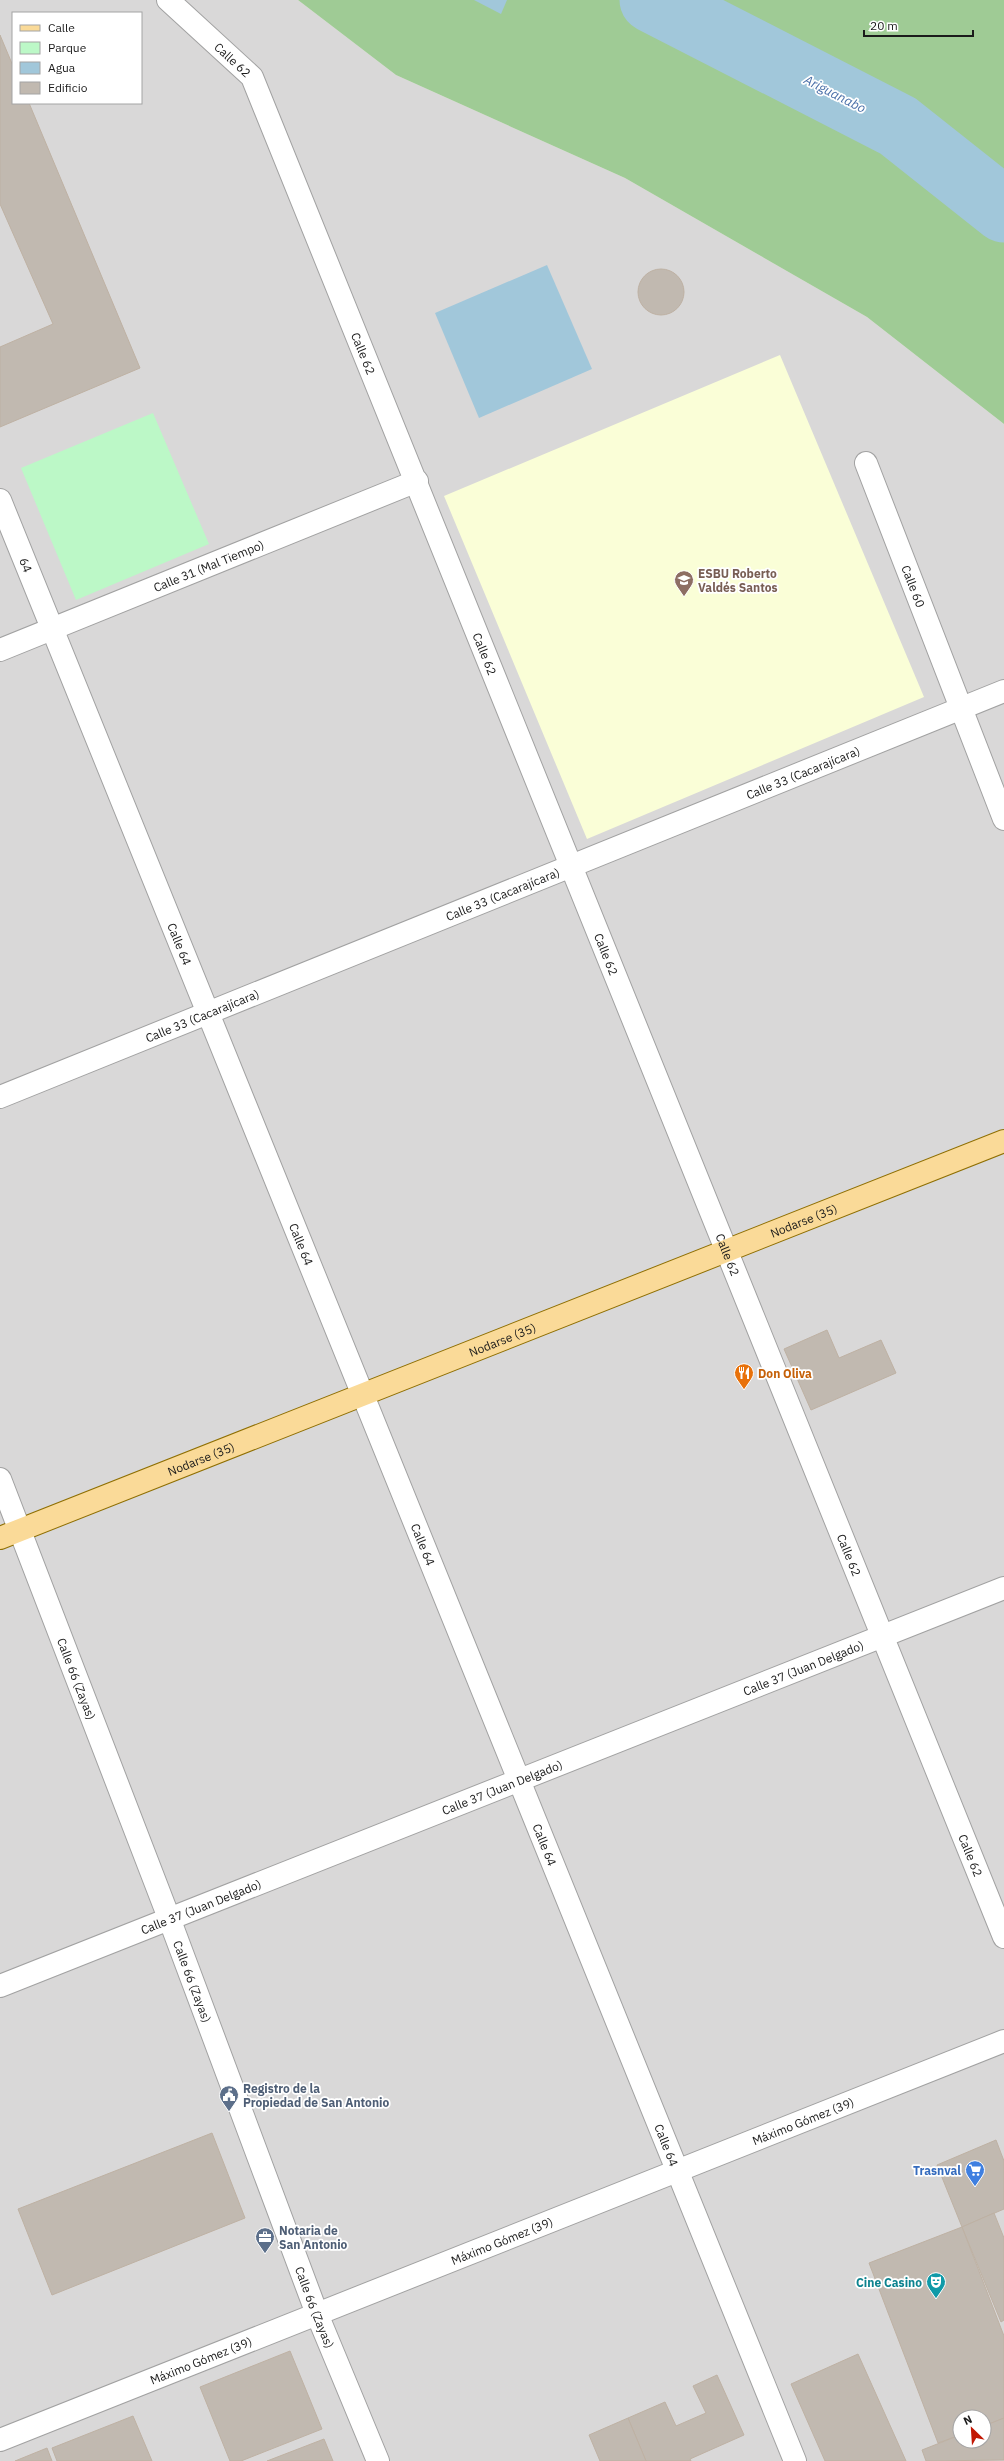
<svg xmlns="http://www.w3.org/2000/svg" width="1004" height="2461" viewBox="0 0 1004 2461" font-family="'IBM Plex Sans',sans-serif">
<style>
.residential{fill:#d9d8d8;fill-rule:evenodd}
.education{fill:#fafed7}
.forest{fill:#9fcb95}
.park{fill:#bcf8c7}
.water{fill:#a1c7da}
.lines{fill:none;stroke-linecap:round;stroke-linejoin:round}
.river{stroke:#a1c7da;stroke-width:65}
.building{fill:#c1b9b0;stroke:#beb1a3}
.minor-casing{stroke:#a2a2a2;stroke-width:24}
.major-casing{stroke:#8f6f03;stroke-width:24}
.minor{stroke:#fff;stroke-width:22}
.major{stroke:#fada98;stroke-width:22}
.labels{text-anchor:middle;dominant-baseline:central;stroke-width:3.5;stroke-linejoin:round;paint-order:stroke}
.street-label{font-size:12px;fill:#1b1b1b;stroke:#fff}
.education-label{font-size:12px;font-weight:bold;fill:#785e54;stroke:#fff;text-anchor:start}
.food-label{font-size:12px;font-weight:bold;fill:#c56008;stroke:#fff;text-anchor:start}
.service-label{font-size:12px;font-weight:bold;fill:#4e5e75;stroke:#fff;text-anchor:start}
.shop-label{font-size:12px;font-weight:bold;fill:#366cbe;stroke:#fff;text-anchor:end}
.culture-label{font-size:12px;font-weight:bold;fill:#0d838f;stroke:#fff;text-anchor:end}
.water-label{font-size:13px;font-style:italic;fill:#4a6fa8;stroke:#fff}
</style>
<rect width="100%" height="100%" fill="#eceae0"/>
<!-- residential -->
<path class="residential" d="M 0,0 L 298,0 L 396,75 L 625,178 L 867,317 L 1004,424 L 1004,2461 L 0,2461 ZM 13,13 L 141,13 L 141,103 L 13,103 ZM 960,2417 L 984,2417 L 984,2441 L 960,2441 Z"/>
<!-- education -->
<path class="education" d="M 780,355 L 924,697 L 587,839 L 444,496 Z"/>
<!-- forest -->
<path class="forest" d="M 298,0 L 1004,0 L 1004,424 L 867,317 L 625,178 L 396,75 Z"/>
<!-- park -->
<path class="park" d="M 153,413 L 209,544 L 76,600 L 21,468 Z"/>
<!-- water -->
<g class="water">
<path d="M 474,0 L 507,0 L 501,14 Z"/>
<path d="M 547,265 L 592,369 L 479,418 L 435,313 Z"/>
</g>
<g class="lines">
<!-- river -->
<path class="river" d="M 652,0 L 898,126 L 1004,210"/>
</g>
<!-- building -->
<g class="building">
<path d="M 0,35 L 13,66 L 13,103 L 29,103 L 140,368 L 0,427 L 0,347 L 53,324 L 0,204 Z"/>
<circle cx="661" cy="292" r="23"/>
<path d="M 827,1330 L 839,1358 L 881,1340 L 896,1373 L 811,1410 L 784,1349 Z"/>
<path d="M 212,2133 L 245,2218 L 52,2295 L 18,2209 Z"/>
<path d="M 996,2140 L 1004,2161 L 1004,2209 L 962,2227 L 937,2165 Z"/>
<path d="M 994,2213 L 1004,2238 L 1004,2320 L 1001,2322 L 962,2227 Z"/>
<path d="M 962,2227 L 1004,2336 L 1004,2418 L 984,2426 L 984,2417 L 960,2417 L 960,2435 L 938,2443 L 869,2263 Z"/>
<path d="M 290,2351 L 322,2429 L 241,2461 L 230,2461 L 200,2387 Z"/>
<path d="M 858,2354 L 906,2461 L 825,2461 L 791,2384 Z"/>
<path d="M 717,2375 L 744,2435 L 690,2459 L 691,2461 L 646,2461 L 628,2418 L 665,2402 L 676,2426 L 706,2413 L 693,2386 Z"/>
<path d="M 133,2416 L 152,2461 L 57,2461 L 52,2448 Z"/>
<path d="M 628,2418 L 646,2461 L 600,2461 L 589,2435 Z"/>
<path d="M 1004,2418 L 1004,2460 L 926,2461 L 922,2450 L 960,2435 L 960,2441 L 984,2441 L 984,2426 Z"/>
<path d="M 324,2439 L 333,2461 L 267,2461 Z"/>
<path d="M 47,2448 L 52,2461 L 15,2461 Z"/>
</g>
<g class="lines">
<defs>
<g id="minor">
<path id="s1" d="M 168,0 L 252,77 L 1004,1937"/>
<path id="s2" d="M 866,463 L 1004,819"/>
<path id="s3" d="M 0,500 L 795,2461"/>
<path id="s4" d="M 0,650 L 417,481"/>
<path id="s5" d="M 0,1097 L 1004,691"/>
<path id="s6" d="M 0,1479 L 169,1918 L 317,2314 L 378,2461"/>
<path id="s7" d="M 0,1986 L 1004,1588"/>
<path id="s8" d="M 0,2440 L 1004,2041"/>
</g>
<g id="major">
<path id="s9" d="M 0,1538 L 1004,1141"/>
</g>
</defs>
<!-- minor casing -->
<use href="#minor" class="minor-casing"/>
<!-- major casing -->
<use href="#major" class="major-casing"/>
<!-- minor -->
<use href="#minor" class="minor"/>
<!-- major -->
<use href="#major" class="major"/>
</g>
<!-- icons -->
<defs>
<symbol id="school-pin" viewBox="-11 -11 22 30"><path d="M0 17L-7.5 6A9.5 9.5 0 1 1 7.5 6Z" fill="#8d6e63" stroke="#fff"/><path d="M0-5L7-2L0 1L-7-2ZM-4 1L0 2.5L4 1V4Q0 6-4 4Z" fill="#fff"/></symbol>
<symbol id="restaurant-pin" viewBox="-11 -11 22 30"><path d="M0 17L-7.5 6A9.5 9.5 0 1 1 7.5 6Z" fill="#e8710a" stroke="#fff"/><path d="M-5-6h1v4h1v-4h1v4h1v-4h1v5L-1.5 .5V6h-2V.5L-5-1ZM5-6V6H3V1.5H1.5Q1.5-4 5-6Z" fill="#fff"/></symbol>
<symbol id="civic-pin" viewBox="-11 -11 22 30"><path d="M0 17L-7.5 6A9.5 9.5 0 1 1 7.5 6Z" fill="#5c6f8a" stroke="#fff"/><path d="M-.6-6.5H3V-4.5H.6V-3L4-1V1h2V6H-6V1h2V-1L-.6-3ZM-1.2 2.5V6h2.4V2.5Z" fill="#fff"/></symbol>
<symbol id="supermarket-pin" viewBox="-11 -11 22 30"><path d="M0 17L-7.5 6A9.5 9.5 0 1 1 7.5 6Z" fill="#3f7fe0" stroke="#fff"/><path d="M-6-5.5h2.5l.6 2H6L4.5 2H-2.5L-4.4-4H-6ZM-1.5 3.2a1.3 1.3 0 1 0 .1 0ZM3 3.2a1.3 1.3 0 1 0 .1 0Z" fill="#fff"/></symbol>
<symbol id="office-pin" viewBox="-11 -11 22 30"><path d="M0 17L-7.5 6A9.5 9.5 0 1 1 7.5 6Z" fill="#5c6f8a" stroke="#fff"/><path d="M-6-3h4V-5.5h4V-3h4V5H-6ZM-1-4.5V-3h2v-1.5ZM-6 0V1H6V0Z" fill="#fff"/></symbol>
<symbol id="theatre-pin" viewBox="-11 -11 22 30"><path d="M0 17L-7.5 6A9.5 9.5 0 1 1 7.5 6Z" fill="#0f9aa8" stroke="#fff"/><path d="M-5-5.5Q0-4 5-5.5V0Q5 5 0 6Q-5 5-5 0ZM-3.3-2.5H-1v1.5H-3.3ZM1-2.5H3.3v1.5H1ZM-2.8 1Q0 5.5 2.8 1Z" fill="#fff"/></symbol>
</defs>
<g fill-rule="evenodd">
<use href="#school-pin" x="673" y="569" width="22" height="30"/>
<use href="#restaurant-pin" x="733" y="1362" width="22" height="30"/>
<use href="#civic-pin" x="218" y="2084" width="22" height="30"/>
<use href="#supermarket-pin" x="964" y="2159" width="22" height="30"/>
<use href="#office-pin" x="254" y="2226" width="22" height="30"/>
<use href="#theatre-pin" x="925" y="2271" width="22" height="30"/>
</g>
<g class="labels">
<!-- street labels -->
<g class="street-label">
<text stroke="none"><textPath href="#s1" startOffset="88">Calle 62</textPath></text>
<text stroke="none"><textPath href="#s1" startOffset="412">Calle 62</textPath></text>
<text stroke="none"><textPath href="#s3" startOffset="70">64</textPath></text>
<text stroke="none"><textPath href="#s4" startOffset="225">Calle 31 (Mal Tiempo)</textPath></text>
<text stroke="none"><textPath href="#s2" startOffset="132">Calle 60</textPath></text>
<text stroke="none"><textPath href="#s1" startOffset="736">Calle 62</textPath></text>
<text stroke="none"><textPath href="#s5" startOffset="866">Calle 33 (Cacarajícara)</textPath></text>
<text stroke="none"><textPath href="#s5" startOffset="542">Calle 33 (Cacarajícara)</textPath></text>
<text stroke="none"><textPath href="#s3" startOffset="479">Calle 64</textPath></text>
<text stroke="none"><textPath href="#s1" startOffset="1060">Calle 62</textPath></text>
<text stroke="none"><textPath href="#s5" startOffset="218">Calle 33 (Cacarajícara)</textPath></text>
<text stroke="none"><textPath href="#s9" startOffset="864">Nodarse (35)</textPath></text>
<text stroke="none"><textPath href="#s3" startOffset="803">Calle 64</textPath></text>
<text stroke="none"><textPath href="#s1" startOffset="1384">Calle 62</textPath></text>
<text stroke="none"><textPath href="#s9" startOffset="540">Nodarse (35)</textPath></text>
<text stroke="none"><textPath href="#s9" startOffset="216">Nodarse (35)</textPath></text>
<text stroke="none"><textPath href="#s3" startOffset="1127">Calle 64</textPath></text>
<text stroke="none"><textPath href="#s1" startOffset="1708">Calle 62</textPath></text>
<text stroke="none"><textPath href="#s7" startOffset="864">Calle 37 (Juan Delgado)</textPath></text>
<text stroke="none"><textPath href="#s6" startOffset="214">Calle 66 (Zayas)</textPath></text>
<text stroke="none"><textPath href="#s7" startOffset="540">Calle 37 (Juan Delgado)</textPath></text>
<text stroke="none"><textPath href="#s3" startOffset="1451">Calle 64</textPath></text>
<text stroke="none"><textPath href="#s1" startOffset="2032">Calle 62</textPath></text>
<text stroke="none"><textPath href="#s7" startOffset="216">Calle 37 (Juan Delgado)</textPath></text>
<text stroke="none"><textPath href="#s6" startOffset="538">Calle 66 (Zayas)</textPath></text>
<text stroke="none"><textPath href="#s8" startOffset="864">Máximo Gómez (39)</textPath></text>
<text stroke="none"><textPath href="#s3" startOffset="1775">Calle 64</textPath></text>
<text stroke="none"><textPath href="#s8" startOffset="540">Máximo Gómez (39)</textPath></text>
<text stroke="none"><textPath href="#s6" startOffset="886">Calle 66 (Zayas)</textPath></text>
<text stroke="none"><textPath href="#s8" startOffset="216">Máximo Gómez (39)</textPath></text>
</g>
<!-- education labels -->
<g class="education-label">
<text x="698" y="573">ESBU Roberto<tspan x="698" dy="14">Valdés Santos</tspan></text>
</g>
<!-- food labels -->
<g class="food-label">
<text x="758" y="1373">Don Oliva</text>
</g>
<!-- service labels -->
<g class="service-label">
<text x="243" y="2088">Registro de la<tspan x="243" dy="14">Propiedad de San Antonio</tspan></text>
<text x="279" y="2230">Notaria de<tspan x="279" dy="14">San Antonio</tspan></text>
</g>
<!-- shop labels -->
<g class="shop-label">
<text x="961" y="2170">Trasnval</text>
</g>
<!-- culture labels -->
<g class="culture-label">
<text x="922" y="2282">Cine Casino</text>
</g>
<!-- water labels -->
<g class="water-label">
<text transform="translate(835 94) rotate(27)">Ariguanabo</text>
</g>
</g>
<!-- legend -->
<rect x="12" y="12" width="130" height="92" fill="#ffffff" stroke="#a4a4a4"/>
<rect x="20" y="25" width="20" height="6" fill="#fada98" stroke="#a4a4a4"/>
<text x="48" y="32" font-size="12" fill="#1b1b1b">Calle</text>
<rect x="20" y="42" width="20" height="12" fill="#bcf8c7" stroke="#a4a4a4"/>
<text x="48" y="52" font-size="12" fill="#1b1b1b">Parque</text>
<rect x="20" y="62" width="20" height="12" fill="#a1c7da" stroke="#a4a4a4"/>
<text x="48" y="72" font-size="12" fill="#1b1b1b">Agua</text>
<rect x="20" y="82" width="20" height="12" fill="#c1b9b0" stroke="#a4a4a4"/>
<text x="48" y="92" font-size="12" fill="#1b1b1b">Edificio</text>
<!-- north arrow -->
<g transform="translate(972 2429) rotate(335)"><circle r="19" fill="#ffffff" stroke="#a4a4a4"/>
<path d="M0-3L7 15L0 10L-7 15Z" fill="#c21703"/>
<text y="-6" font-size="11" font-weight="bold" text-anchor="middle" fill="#1b1b1b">N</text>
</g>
<!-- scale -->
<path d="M864 30v6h109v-6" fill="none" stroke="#1b1b1b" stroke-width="2"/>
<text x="870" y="30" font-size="12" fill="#1b1b1b" stroke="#ffffff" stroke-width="3" paint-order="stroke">20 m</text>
</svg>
